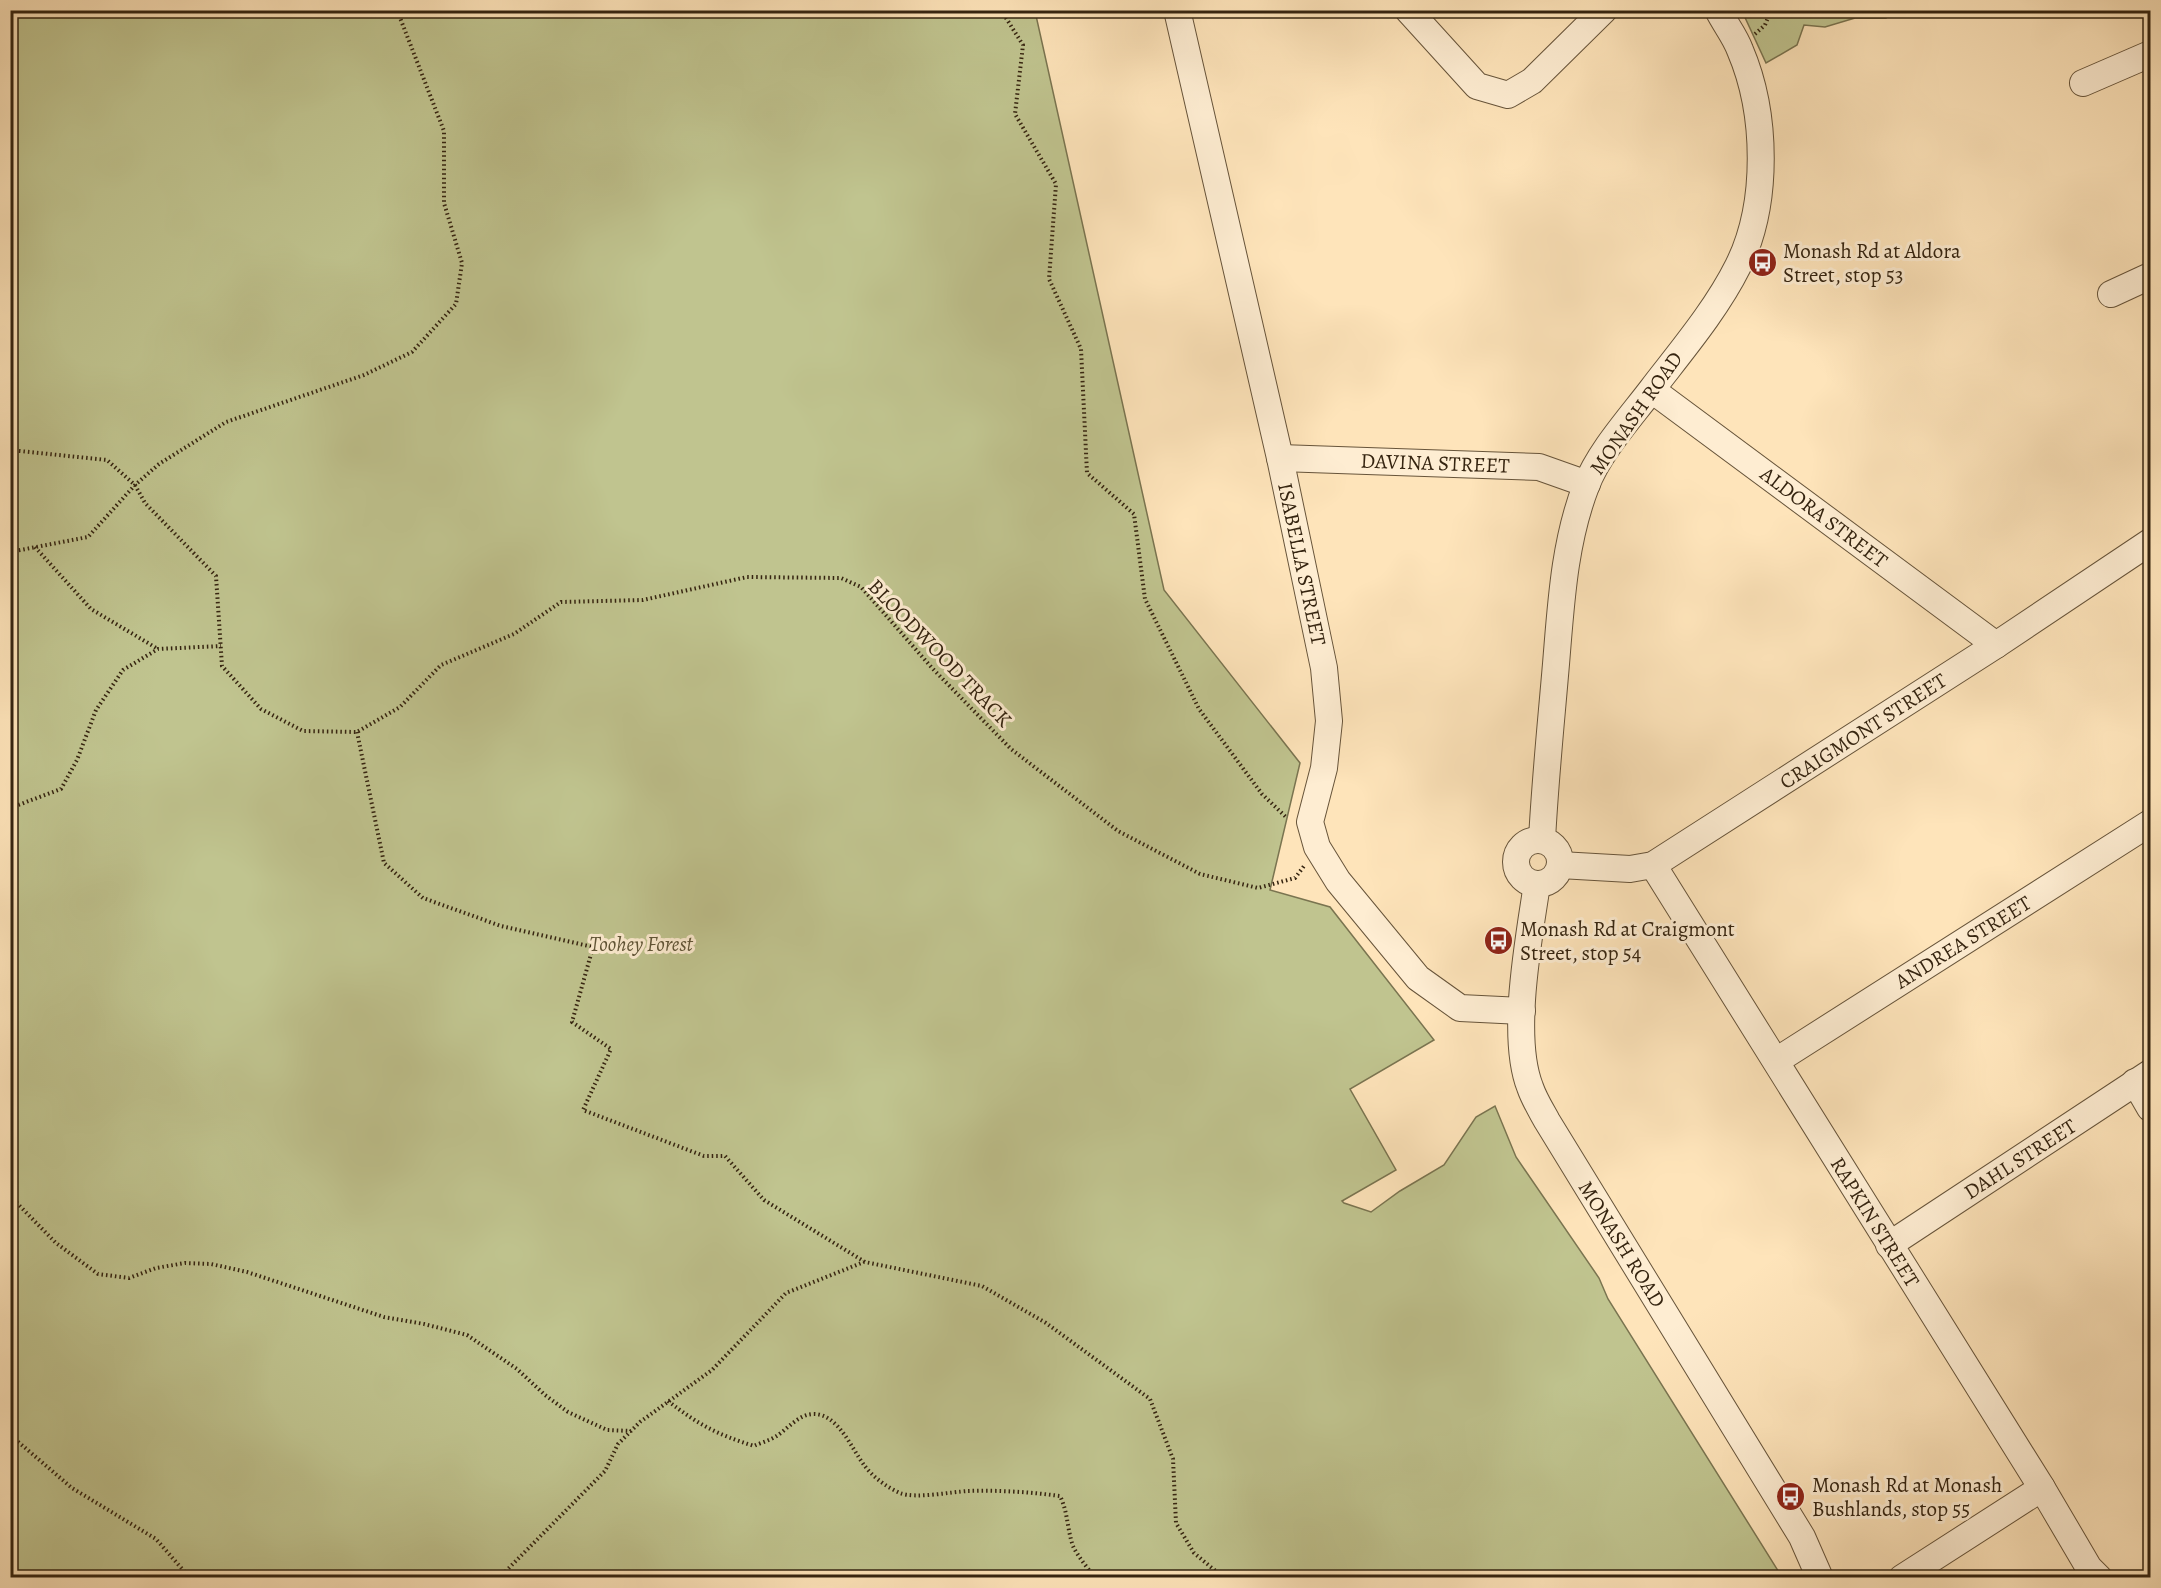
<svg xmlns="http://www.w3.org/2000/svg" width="2161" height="1588" viewBox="0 0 2161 1588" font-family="Alegreya,serif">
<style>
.green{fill:#c0c48f;stroke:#7a7450;stroke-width:1.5}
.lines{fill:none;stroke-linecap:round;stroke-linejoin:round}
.minor-casing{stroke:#67543a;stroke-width:28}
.path{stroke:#352410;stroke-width:4;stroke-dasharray:1.5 3;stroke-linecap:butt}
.minor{stroke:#feedd2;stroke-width:26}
.labels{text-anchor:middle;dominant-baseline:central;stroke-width:6;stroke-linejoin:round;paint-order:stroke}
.poi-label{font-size:21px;fill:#352410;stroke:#feedd2;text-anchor:start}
.street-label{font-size:21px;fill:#352410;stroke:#feedd2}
.park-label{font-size:21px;font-style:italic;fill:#5f5436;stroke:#feedd2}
</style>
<rect width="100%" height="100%" fill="#fee4ba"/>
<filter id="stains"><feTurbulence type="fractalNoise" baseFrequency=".00333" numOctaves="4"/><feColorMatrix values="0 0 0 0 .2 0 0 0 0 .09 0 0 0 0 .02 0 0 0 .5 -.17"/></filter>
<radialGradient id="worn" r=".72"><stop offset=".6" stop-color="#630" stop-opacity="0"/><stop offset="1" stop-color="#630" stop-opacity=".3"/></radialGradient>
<!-- green -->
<g class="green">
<path d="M 11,10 L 1035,11 L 1164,590 L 1300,763 L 1270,890 L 1330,907 L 1434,1040 L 1350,1089 L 1396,1170 L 1342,1201 L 1344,1203 L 1371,1212 L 1400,1191 L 1444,1165 L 1476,1117 L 1495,1106 L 1516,1157 L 1599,1278 L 1608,1299 L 1782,1577 L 11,1577 Z"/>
<path d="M 1742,11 L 1895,11 L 1886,18 L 1855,18 L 1825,27 L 1804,25 L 1797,45 L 1766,63 Z"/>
</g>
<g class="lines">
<defs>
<g id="minor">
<path d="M 1177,10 L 1280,458 L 1324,668 L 1329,721 L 1324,768 L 1310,822 L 1317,847 L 1338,881 L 1418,978 L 1460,1008 L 1522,1011"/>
<path d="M 1408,10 L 1477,86 L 1508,95 L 1532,81 L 1604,10"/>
<path d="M 2083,83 L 2150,54"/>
<path d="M 2111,294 L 2150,276"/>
<path d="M 1652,390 L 1996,645"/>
<path d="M 1280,458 L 1539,467 L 1587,484"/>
<path d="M 1542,840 C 1545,781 1551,723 1556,664 C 1561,604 1564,543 1586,486 C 1599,452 1630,418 1652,389 C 1682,350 1716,310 1738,266 C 1769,204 1767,113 1740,50 C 1735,36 1725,24 1718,10"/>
<circle cx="1538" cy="862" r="22"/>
<path d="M 1560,865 L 1630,869 L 1653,865 L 1996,645 L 2150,542"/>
<path d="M 1653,865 L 2042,1488 L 2089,1568 L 2099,1578"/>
<path d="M 1537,884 C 1529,938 1510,1036 1530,1087 C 1534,1099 1541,1110 1547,1121 L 1802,1537 L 1820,1578"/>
<path d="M 1776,1061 L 2150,823"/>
<path d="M 2135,1082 L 2150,1108"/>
<path d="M 1889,1245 L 2150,1073"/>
<path d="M 1902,1578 L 2042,1488"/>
</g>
</defs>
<!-- minor casing -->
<use href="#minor" class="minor-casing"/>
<!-- path -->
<g class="path">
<path d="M 1001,10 L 1023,45 L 1015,114 L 1056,184 L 1049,279 L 1081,349 L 1087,473 L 1134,514 L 1145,599 L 1199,709 L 1262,794 L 1287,818"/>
<path d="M 1755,34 L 1765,25 L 1771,10"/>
<path d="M 10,450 L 107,460 L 135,485 L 145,503 L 216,576 L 222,666 L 261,709 L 303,731 L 357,732 L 400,707 L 441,665 L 514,634 L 561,602 L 643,600 L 747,577 L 841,578 L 861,587 L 933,669 L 1011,749 L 1118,831 L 1200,874 L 1258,888 L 1295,878 L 1304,866"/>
<path d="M 35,547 L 91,609 L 158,649"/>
<path d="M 10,552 L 88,537 L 135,485 L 159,464 L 226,422 L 364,375 L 412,352 L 456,304 L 462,263 L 444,203 L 444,131 L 397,10"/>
<path d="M 357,732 L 384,863 L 423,898 L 501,926 L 593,947 L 572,1022 L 611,1049 L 583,1110 L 704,1156 L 725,1156 L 764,1200 L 865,1262 L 982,1286 L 1046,1323 L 1150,1399 L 1173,1459 L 1176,1523 L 1194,1553 L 1224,1578"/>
<path d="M 10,808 L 61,789 L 77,760 L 96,710 L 123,670 L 158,649 L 221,646"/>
<path d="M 10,1196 L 56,1243 L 98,1274 L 129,1278 L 156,1268 L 185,1263 L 211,1264 L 247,1272 L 384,1317 L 424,1324 L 467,1335 L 517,1369 L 545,1395 L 568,1412 L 607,1430 L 631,1431"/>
<path d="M 668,1401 C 699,1425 716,1434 754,1446 C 760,1443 768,1441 775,1437 C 787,1430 798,1414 814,1414 C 838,1414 852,1449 864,1465 C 872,1476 886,1487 900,1493 C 916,1499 950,1492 968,1491 C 999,1490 1030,1492 1060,1496 C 1068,1512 1067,1529 1073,1546 C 1078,1557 1088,1568 1095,1578"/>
<path d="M 10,1438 L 16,1440 L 72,1488 L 156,1539 L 190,1578"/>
<path d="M 499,1578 L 605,1471 L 618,1444 L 640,1422 L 712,1370 L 786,1293 L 864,1262"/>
</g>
<!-- minor -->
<use href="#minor" class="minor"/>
</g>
<!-- icons -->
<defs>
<symbol id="bus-disc" viewBox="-11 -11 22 22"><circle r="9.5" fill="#8f2418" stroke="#feedd2"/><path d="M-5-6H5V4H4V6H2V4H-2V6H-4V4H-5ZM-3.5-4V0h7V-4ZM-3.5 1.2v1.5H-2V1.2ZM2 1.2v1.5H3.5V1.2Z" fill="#fff"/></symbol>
</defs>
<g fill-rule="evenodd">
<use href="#bus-disc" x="1746" y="246" width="33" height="33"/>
<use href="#bus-disc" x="1482" y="924" width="33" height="33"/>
<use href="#bus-disc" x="1774" y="1480" width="33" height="33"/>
</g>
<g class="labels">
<!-- poi labels -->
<g class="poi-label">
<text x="1783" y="251">Monash Rd at Aldora<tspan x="1783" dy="24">Street, stop 53</tspan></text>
<text x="1520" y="929">Monash Rd at Craigmont<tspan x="1520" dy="24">Street, stop 54</tspan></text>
<text x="1812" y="1485">Monash Rd at Monash<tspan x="1812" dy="24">Bushlands, stop 55</tspan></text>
</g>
<!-- street labels -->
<g class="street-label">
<text transform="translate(1636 413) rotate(-55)">MONASH ROAD</text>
<text transform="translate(1435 463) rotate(2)">DAVINA STREET</text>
<text transform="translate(1824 517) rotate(37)">ALDORA STREET</text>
<text transform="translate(1302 564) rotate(78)">ISABELLA STREET</text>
<text transform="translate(940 653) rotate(46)">BLOODWOOD TRACK</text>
<text transform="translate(1863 731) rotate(-33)">CRAIGMONT STREET</text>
<text transform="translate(1963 942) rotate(-32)">ANDREA STREET</text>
<text transform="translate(2020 1159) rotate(-33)">DAHL STREET</text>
<text transform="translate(1875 1222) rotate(58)">RAPKIN STREET</text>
<text transform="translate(1622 1244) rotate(58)">MONASH ROAD</text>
</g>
<!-- park labels -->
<g class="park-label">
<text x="641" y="944">Toohey Forest</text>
</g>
</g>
<!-- margin -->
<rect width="2161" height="1588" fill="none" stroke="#fee4ba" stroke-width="36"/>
<rect x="12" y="12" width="2137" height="1564" fill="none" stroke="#352410" stroke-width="3"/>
<rect x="18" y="18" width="2125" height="1552" fill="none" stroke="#352410" stroke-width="1.5"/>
<rect width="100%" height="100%" filter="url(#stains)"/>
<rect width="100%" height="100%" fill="url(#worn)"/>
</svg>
